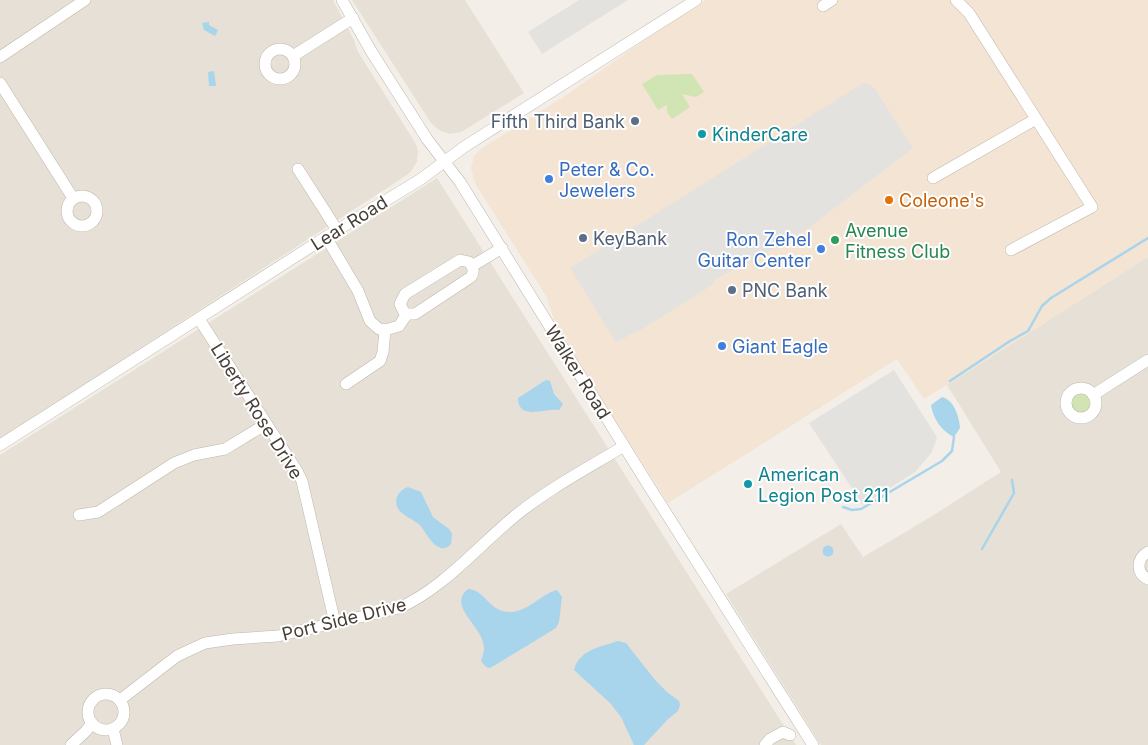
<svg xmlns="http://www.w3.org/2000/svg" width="1148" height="745" viewBox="0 0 1148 745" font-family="Inter,sans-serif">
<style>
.residential{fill:#e6e0d6}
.commercial{fill:#f3e4d4}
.green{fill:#d1e4b3}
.parking{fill:#e4e2df}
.water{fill:#a8d4ec}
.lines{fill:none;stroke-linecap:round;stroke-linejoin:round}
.stream{stroke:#a8d4ec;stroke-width:2.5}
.minor-casing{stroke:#beb6ab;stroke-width:12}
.minor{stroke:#fff;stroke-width:11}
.service-dot{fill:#5c6f8a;stroke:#fff;stroke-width:2}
.culture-dot{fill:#0f9aa8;stroke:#fff;stroke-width:2}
.shop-dot{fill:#3f7fe0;stroke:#fff;stroke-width:2}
.food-dot{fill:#e8710a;stroke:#fff;stroke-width:2}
.leisure-dot{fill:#2e9e5b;stroke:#fff;stroke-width:2}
.labels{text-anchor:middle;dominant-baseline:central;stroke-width:4;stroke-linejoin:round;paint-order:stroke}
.service-label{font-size:18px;fill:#4e5e75;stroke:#fff;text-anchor:start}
.culture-label{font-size:18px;fill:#0d838f;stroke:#fff;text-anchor:start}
.shop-label{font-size:18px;fill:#366cbe;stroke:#fff;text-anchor:start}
.food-label{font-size:18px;fill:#c56008;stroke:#fff;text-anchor:start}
.street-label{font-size:18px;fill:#463f37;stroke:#fff}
.leisure-label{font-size:18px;fill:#27864d;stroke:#fff;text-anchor:start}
</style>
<rect width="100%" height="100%" fill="#f3efe8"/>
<!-- residential -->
<g class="residential">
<path d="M 0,0 L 333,0 L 354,40 L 358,52 L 416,144 L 418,151 L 417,161 L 412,170 L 407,175 L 0,439 Z"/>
<path d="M 352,0 L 465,0 L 524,93 L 461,132 L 450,134 L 439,130 L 431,123 Z"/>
<path d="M 437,178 L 796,745 L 0,745 L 0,455 Z"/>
<path d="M 1148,257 L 1148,745 L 821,745 L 726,594 L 841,524 L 863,557 L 929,518 L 1001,472 L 947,385 Z"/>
</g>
<!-- commercial -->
<path class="commercial" d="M 706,0 L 1148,0 L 1148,257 L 924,399 L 897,359 L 668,503 L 597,391 L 554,319 L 546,296 L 475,183 L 471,168 L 474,156 L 482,148 L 568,94 L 663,27 Z"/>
<!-- green -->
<g class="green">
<path d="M 692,74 L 704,92 L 696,97 L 682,94 L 690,107 L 672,119 L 667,112 L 667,105 L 658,110 L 642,84 L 657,75 Z"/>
<circle cx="1080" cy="403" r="10"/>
</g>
<!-- parking -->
<g class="parking">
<path d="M 579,0 L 628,0 L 542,54 L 528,32 Z"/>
<path d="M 863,83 L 871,85 L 875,89 L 913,148 L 807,229 L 775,248 L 716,279 L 712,285 L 644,328 L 616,342 L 570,268 Z"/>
<path d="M 894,370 L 937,437 L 932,452 L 915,472 L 863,505 L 809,423 Z"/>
</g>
<!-- water -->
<g class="water">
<path d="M 209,22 L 209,25 L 218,30 L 215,36 L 204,30 L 202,23 Z"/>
<path d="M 214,71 L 216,86 L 209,86 L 208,72 Z"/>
<path d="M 546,380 L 550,381 L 554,394 L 563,404 L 559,410 C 545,408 518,421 518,398 Z"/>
<path d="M 942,397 C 954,400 959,416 960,428 L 954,437 C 941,431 933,418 931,405 Z"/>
<path d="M 408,487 L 421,492 L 433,517 L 449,529 L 452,534 L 451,544 C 448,547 445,549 441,548 C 431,545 426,532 420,525 C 411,517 392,513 397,497 C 399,492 403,489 408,487 Z"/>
<circle cx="828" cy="551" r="5.5"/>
<path d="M 468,589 C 486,590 489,613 511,612 C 529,611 541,594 557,590 L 562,597 L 559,622 L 556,628 L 497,664 L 490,668 L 486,667 L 481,661 C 482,657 484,653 484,649 C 485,627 446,607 468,589 Z"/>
<path d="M 618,641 L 626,643 L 655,680 L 667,692 L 679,701 L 680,705 L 678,711 L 668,719 L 644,745 L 634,745 L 621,717 L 610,703 L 574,670 C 579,650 600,647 618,641 Z"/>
</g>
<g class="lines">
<!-- stream -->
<g class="stream">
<path d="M 950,381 L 1010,341 L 1028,331 L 1042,306 L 1051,298 L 1148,238"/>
<path d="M 843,507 L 852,510 L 861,509 L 942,461 L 952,451 L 954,437"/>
<path d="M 982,549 L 1014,493 L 1012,480"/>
</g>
<defs>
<g id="minor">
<path d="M 342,0 L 371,51 L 427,139 L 460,182 L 647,483 L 813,745"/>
<path d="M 956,0 L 969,13 L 1092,207 L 1011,250"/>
<path d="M 823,6 L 832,0"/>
<circle cx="280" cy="64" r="15"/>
<path d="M 293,56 L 353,18"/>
<path d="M 0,57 L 85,0"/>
<path d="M 0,83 L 73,198"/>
<path d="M 298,169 L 337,230"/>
<path d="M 933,178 L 1036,119"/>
<circle cx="82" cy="211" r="15"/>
<path d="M 326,237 L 358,291 L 370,321 L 379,329 L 385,330 L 383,352 L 380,361 L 346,384"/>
<path d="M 460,260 L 469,262 C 473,267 475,271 471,277 L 415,314 L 407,314 L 404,312 L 400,304 L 405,294 Z"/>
<path d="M 472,266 L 502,248"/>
<path d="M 199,319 L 297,471 L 302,481 L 335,623"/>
<path d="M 385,330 L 399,326 L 407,314"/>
<circle cx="1081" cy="403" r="15"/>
<path d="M 1093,395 L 1148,360"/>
<path d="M 0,445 L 326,237 L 421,179 L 464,147 L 696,0"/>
<path d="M 79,515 L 98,512 L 174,463 L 194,455 L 225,449 L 266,424"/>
<path d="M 1148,552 C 1136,559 1136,573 1148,579"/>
<circle cx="106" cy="712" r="18"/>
<path d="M 120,700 L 177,656 L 205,643 L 233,639 L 278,636 L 399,608 C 445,587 477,547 515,516 C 548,489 588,468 624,446"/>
<path d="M 113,729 L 117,745"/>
<path d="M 71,745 L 86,731 L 92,723"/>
<path d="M 765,745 L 770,739 L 783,732 L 790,735"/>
</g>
</defs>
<!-- minor casing -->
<use href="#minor" class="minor-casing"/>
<!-- minor -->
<use href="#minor" class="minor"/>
</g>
<!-- markers -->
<g class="service-dot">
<circle cx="635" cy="121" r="5"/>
<circle cx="583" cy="238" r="5"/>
<circle cx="732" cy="290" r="5"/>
</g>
<g class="culture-dot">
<circle cx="702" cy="134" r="5"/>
<circle cx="748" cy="484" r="5"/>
</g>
<g class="shop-dot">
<circle cx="549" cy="179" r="5"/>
<circle cx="821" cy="249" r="5"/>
<circle cx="722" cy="346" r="5"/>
</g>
<circle class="food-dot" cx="889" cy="200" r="5"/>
<circle class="leisure-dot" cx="835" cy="240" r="5"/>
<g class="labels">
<!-- service labels -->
<g class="service-label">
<text x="625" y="121" text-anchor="end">Fifth Third Bank</text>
<text x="593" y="238">KeyBank</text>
<text x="742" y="290">PNC Bank</text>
</g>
<!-- culture labels -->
<g class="culture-label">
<text x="712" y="134">KinderCare</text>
<text x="758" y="474">American<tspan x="758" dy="21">Legion Post 211</tspan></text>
</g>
<!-- shop labels -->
<g class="shop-label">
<text x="559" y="169">Peter &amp; Co.<tspan x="559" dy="21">Jewelers</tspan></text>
<text x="811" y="239" text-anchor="end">Ron Zehel<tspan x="811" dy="21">Guitar Center</tspan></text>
<text x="732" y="346">Giant Eagle</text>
</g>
<!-- food labels -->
<g class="food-label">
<text x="899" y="200">Coleone's</text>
</g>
<!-- street labels -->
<g class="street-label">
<text transform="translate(349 223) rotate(-32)">Lear Road</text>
<text transform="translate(578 372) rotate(58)">Walker Road</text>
<text transform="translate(257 411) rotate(58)">Liberty Rose Drive</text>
<text transform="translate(344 619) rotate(-14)">Port Side Drive</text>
</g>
<!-- leisure labels -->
<g class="leisure-label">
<text x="845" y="230">Avenue<tspan x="845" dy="21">Fitness Club</tspan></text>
</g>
</g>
</svg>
